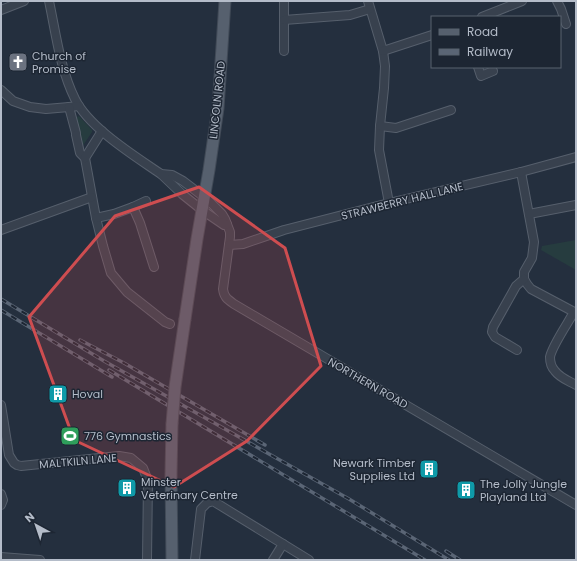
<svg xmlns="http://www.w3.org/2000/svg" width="577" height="561" viewBox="0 0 577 561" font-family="Poppins,sans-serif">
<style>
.green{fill:#263c3f}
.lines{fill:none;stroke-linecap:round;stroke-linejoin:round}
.minor-casing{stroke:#565f6c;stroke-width:10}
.major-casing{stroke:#414a57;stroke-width:13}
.minor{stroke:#38414e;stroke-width:8}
.major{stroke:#56606e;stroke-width:11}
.rail-casing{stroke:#5a6575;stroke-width:3.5}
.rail{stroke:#1d2633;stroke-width:2;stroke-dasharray:6;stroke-linecap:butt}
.major-bridge-casing{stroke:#414a57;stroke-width:13;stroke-linecap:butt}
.major-bridge{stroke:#56606e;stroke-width:11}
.marked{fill:#ce4d50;fill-opacity:0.2;stroke:#ce4d50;stroke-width:3;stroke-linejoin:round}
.labels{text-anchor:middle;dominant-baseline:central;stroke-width:3;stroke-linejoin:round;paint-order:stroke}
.poi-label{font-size:11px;fill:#b4bcc9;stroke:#1d2633;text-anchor:start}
.street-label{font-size:11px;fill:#b4bcc9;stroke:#1d2633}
</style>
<rect width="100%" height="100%" fill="#242f3e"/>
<!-- green -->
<g class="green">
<path d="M 79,116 L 92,130 L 92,132 L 82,147 L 75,118 Z"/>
<path d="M 576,240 L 576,270 L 541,250 L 542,246 Z"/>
</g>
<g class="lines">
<defs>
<g id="minor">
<path d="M 49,1 C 56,34 60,69 75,99 C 88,126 130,153 155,170 L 161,174 L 172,175 L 183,181 L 208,200 L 222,214 L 225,219 L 230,232 L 230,237 L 223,289 C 224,297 227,299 234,304 L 576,505"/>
<path d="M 284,1 L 284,51"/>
<path d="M 368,1 L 383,51 L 385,66 L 384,88 L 380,126 L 379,150 L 389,203"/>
<path d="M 557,1 L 561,9 L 566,24"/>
<path d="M 1,10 L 24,1"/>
<path d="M 482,17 L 522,1"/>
<path d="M 284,20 L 350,15 L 370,9"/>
<path d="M 383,51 L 432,35"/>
<path d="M 478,67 L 481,76 L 493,71"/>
<path d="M 1,90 L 13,101 L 30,107 L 46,109 L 69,107 L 79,106"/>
<path d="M 69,107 L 76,133"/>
<path d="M 380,126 L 396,128 L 451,110"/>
<path d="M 76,135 L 80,153 L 85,158 L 96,218 L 103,246 L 111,273 L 127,292 L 165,322 L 170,324"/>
<path d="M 85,158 L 102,131"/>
<path d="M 521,172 L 534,242 L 532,258 L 524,272 L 524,279 L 527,284 L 531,289 L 576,313"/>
<path d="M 161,174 L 182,194 L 202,210 L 224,225 L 227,224"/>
<path d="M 133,207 L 146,201"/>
<path d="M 529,214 L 576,205"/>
<path d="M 96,218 L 114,214 L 133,207 L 140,223 L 154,267"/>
<path d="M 1,230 L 92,197"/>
<path d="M 229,245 L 243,244 L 284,230 L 389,203 L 521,172 L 576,157"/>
<path d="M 574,312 C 568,323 552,346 550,357 C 550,362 552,368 555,371 C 560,378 569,381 576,385"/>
<path d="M 517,350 L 495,337 L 492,332 L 493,327 L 516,286 L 524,279"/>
<path d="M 1,405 L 9,455 L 14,463 L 17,465 L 21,466 L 119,456 L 131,458 L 143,468 L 148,481 L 147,560"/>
<path d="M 1,494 L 3,500 L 1,505"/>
<path d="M 1,557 L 40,560"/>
<path d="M 195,560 L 201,509 L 207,503 L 213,501 L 309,560"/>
<path d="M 273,560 L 283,544"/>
</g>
<g id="major">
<path d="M 185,319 L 197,239 L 209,170 L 218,108 L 225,1"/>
<path d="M 172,560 L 171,474 L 172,424"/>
</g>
</defs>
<!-- minor casing -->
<use href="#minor" class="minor-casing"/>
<!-- major casing -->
<use href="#major" class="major-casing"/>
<!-- minor -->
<use href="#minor" class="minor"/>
<!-- major -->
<use href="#major" class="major"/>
<defs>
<g id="rail">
<path d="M 1,299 L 104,361 L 349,499 L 449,560"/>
<path d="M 1,310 L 112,377"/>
<path d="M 80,340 L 124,363 L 265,445"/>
<path d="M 109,370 L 425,560"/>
<path d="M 446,551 L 460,560"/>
</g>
</defs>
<!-- rail casing -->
<use href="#rail" class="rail-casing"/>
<!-- rail -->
<use href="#rail" class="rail"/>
<defs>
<path id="major-bridge" d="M 172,424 L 175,387 L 185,319"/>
</defs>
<!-- major-bridge casing -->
<use href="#major-bridge" class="major-bridge-casing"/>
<!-- major-bridge -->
<use href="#major-bridge" class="major-bridge"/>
</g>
<!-- marked area -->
<path class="marked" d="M 199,187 L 285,248 L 321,366 L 247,441 L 174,487 L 74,440 L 29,317 L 115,216 Z"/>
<!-- icons -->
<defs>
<symbol id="church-square" viewBox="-11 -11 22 22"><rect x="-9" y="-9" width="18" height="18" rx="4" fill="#6b7280" stroke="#1d2633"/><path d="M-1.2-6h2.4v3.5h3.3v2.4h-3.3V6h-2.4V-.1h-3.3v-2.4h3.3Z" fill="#fff"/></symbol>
<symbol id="building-square" viewBox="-11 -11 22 22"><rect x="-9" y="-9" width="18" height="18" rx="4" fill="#0f9aa8" stroke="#1d2633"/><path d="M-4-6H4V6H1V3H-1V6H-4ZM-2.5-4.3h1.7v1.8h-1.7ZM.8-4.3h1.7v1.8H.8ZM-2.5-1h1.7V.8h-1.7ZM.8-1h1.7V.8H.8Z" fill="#fff"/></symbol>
<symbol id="stadium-square" viewBox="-11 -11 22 22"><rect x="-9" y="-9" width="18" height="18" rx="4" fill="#2e9e5b" stroke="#1d2633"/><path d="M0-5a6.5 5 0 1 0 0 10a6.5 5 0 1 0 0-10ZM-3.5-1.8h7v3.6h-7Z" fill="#fff"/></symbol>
</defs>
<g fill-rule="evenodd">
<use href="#church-square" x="7" y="51" width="22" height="22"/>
<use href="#building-square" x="47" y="383" width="22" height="22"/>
<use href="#stadium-square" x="59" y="425" width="22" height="22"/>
<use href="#building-square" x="418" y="458" width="22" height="22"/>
<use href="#building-square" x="116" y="477" width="22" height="22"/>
<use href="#building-square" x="455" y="479" width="22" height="22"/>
</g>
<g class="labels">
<!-- poi labels -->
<g class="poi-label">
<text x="32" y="56">Church of<tspan x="32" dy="13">Promise</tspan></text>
<text x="72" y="394">Hoval</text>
<text x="84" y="436">776 Gymnastics</text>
<text x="415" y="463" text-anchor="end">Newark Timber<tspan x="415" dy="13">Supplies Ltd</tspan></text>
<text x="141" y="482">Minster<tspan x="141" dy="13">Veterinary Centre</tspan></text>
<text x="480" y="484">The Jolly Jungle<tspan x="480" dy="13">Playland Ltd</tspan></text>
</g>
<!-- street labels -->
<g class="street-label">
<text transform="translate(217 100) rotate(-84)">LINCOLN ROAD</text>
<text transform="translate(402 201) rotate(-14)">STRAWBERRY HALL LANE</text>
<text transform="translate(368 383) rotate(30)">NORTHERN ROAD</text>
<text transform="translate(78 461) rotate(-5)">MALTKILN LANE</text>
</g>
</g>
<!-- border -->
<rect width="577" height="561" fill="none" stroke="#b4bcc9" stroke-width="4"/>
<!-- legend -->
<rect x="431" y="16" width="130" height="52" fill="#1d2633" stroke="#59626f"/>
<rect x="439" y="29" width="20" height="6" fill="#56606e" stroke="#59626f"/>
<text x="467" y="36" font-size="12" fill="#b4bcc9">Road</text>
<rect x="439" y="49" width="20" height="6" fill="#5a6575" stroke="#59626f"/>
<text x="467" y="56" font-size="12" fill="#b4bcc9">Railway</text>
<!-- north arrow -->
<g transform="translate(36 525) rotate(320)" stroke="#1d2633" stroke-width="3" paint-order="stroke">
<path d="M0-3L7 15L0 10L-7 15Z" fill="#b4bcc9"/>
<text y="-6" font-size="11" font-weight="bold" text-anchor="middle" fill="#b4bcc9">N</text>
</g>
</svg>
